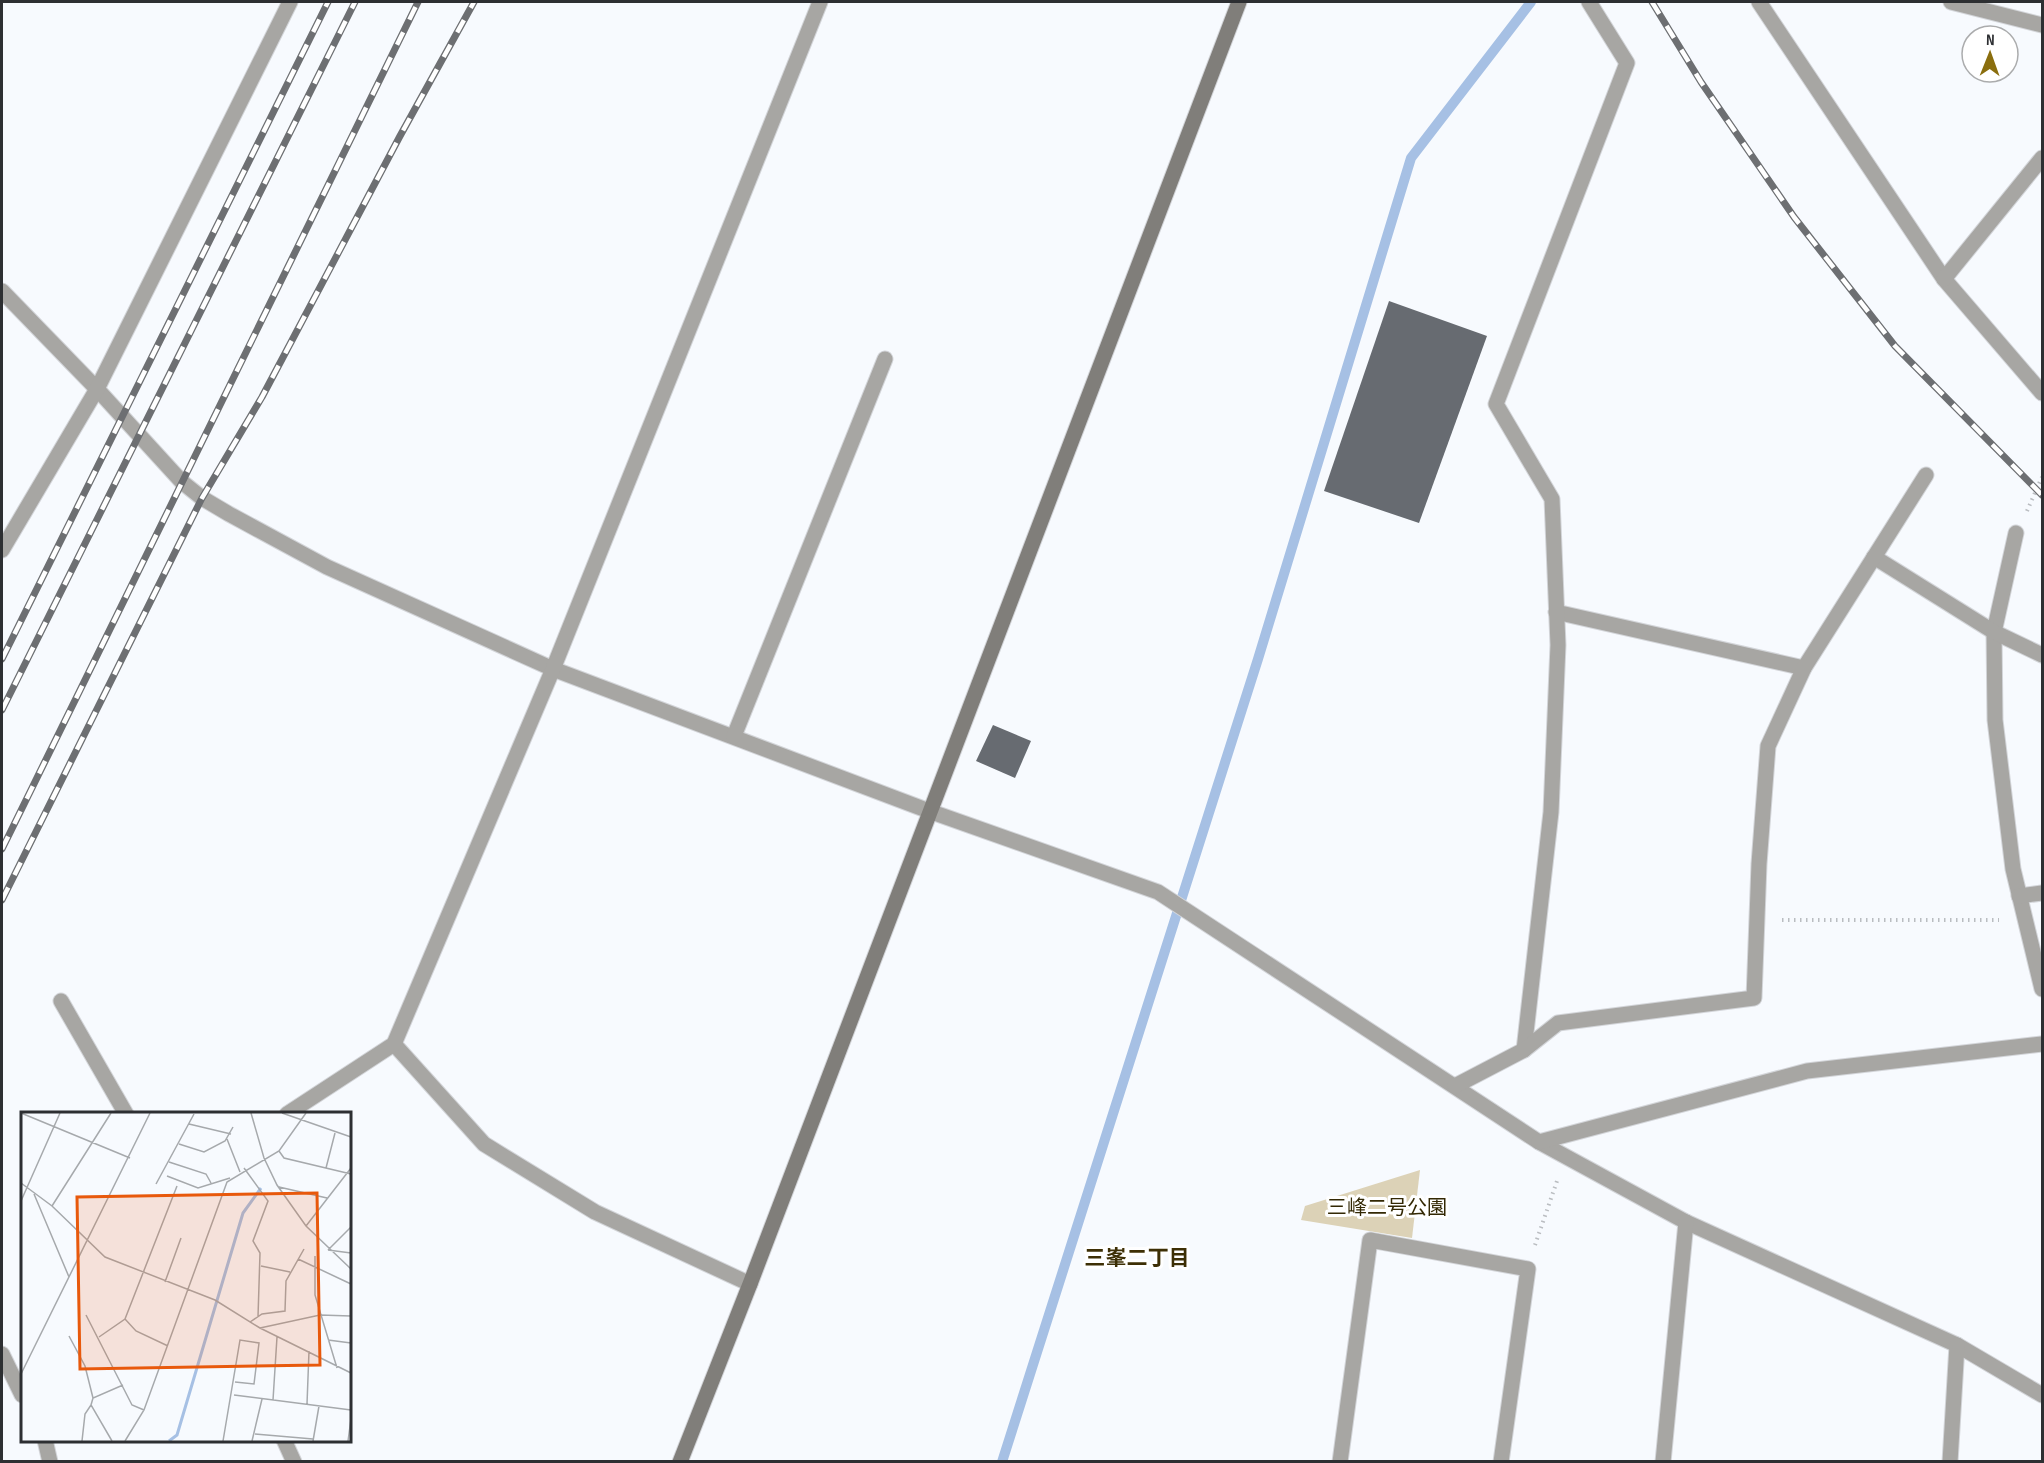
<svg xmlns="http://www.w3.org/2000/svg" width="2044" height="1463" viewBox="0 0 2044 1463" font-family="'Sofia Sans Condensed','Noto Sans JP',sans-serif">
<style>
.green{fill:#dcd2b7}
.lines{fill:none;stroke-linecap:round;stroke-linejoin:round}
.stream{stroke:#a6c0e4;stroke-width:10}
.building{fill:#676b71}
.street-casing{stroke:#d3d5d9;stroke-width:17}
.secondary-casing{stroke:#d3d5d9;stroke-width:17}
.path{stroke:#babdc1;stroke-width:4;stroke-dasharray:1.5 4.5;stroke-linecap:butt}
.street{stroke:#a7a6a3;stroke-width:15}
.secondary{stroke:#807e7a;stroke-width:15}
.rail-casing{stroke:#6d6f72;stroke-width:7}
.rail{stroke:#fff;stroke-width:4.5;stroke-dasharray:14;stroke-linecap:butt}
.labels{text-anchor:middle;dominant-baseline:central;stroke-width:6;stroke-linejoin:round;paint-order:stroke}
.park-label{font-size:20px;fill:#332804;stroke:#fff}
.neighbourhood-label{font-size:21px;font-weight:bold;fill:#3d2f05;stroke:#fff}
.inset-river{fill:none;stroke:#a6c0e4;stroke-width:3}
.inset-road{fill:none;stroke:#a6a9ac;stroke-width:1.5}
.view{fill:#e8590c;fill-opacity:0.15;stroke:#e8590c;stroke-width:3}
.inset-edge{fill:none;stroke:#2d2f32;stroke-width:3}
</style>
<rect width="100%" height="100%" fill="#f7fafe"/>
<!-- green -->
<path class="green" d="M 1420,1170 L 1412,1238 L 1301,1220 L 1305,1206 Z"/>
<g class="lines">
<!-- stream -->
<path class="stream" d="M 1002,1462 L 1258,659 L 1411,158 L 1531,2"/>
</g>
<!-- building -->
<g class="building">
<path d="M 1389,301 L 1487,336 L 1419,523 L 1324,491 Z"/>
<path d="M 993,725 L 1031,741 L 1015,778 L 976,761 Z"/>
</g>
<g class="lines">
<defs>
<g id="street">
<path d="M 1759,2 L 1944,279 L 2042,393"/>
<path d="M 1951,2 L 2042,25"/>
<path d="M 1944,279 L 2042,158"/>
<path d="M 2,291 L 97,389 L 182,482 L 202,498 L 229,514 L 327,567 L 553,669 L 929,811 L 1158,892 L 1539,1142 L 1686,1222 L 1957,1345 L 2042,1395"/>
<path d="M 2016,533 L 1994,632 L 1995,720 L 2013,869 L 2042,989"/>
<path d="M 2,550 L 97,389 L 290,2"/>
<path d="M 1874,557 L 1994,632 L 2042,655"/>
<path d="M 1556,612 L 1804,668"/>
<path d="M 734,736 L 885,359"/>
<path d="M 2019,896 L 2042,893"/>
<path d="M 61,1001 L 126,1114"/>
<path d="M 394,1044 L 484,1144 L 595,1212 L 750,1284"/>
<path d="M 1524,1050 L 1551,812 L 1558,645 L 1552,499 L 1496,404 L 1627,63 L 1589,2"/>
<path d="M 1455,1086 L 1524,1050 L 1558,1023 L 1754,998 L 1759,864 L 1768,746 L 1804,668 L 1926,475"/>
<path d="M 287,1114 L 394,1044 L 553,669 L 820,2"/>
<path d="M 1539,1142 L 1807,1071 L 2042,1044"/>
<path d="M 2,1354 L 22,1395"/>
<path d="M 45,1440 L 50,1462"/>
<path d="M 284,1440 L 294,1462"/>
<path d="M 1340,1462 L 1370,1240 L 1528,1269 L 1501,1462"/>
<path d="M 1663,1462 L 1686,1222"/>
<path d="M 1950,1462 L 1957,1345"/>
</g>
<path id="secondary" d="M 680,1462 L 750,1284 L 1239,2"/>
</defs>
<!-- street casing -->
<use href="#street" class="street-casing"/>
<!-- secondary casing -->
<use href="#secondary" class="secondary-casing"/>
<!-- path -->
<g class="path">
<path d="M 2027,511 L 2042,477"/>
<path d="M 1782,920 L 1999,920"/>
<path d="M 1535,1245 L 1557,1181"/>
</g>
<!-- street -->
<use href="#street" class="street"/>
<!-- secondary -->
<use href="#secondary" class="secondary"/>
<defs>
<g id="rail">
<path d="M 1652,2 L 1701,82 L 1794,217 L 1895,346 L 2042,495"/>
<path d="M 2,659 L 328,2"/>
<path d="M 2,710 L 355,2"/>
<path d="M 2,849 L 418,2"/>
<path d="M 2,900 L 202,498 L 262,397 L 400,136 L 474,2"/>
</g>
</defs>
<!-- rail casing -->
<use href="#rail" class="rail-casing"/>
<!-- rail -->
<use href="#rail" class="rail"/>
</g>
<g class="labels">
<!-- park labels -->
<g class="park-label">
<text x="1387" y="1208">三峰二号公園</text>
</g>
<!-- neighbourhood labels -->
<g class="neighbourhood-label">
<text x="1137" y="1258">三峯二丁目</text>
</g>
</g>
<!-- overview -->
<g transform="translate(21 1112)">
<rect width="330" height="330" fill="#f7fafe"/>
<path class="inset-river" d="M 148,329 L 156,323 L 222,101 L 240,76"/>
<path class="inset-road" d="M 0,1 L 109,46M 230,1 L 243,46 L 256,73 L 285,114 L 330,157M 261,1 L 330,25M 168,12 L 210,22M 206,27 L 219,60M 158,32 L 183,40 L 204,29 L 212,15M 258,39 L 263,46 L 330,62M 148,50 L 185,62 L 190,71M 223,56 L 247,89 L 232,129 L 239,141 L 237,205M 305,56 L 314,21M 146,64 L 177,76 L 209,66M 0,71 L 31,94 L 84,145 L 194,188 L 239,216 L 330,261M 135,72 L 173,2M 258,75 L 306,86M 13,82 L 48,165M 0,89 L 39,1M 31,94 L 90,1M 285,114 L 330,56M 307,138 L 330,115M 307,138 L 330,141M 294,144 L 294,183 L 316,256M 277,147 L 330,172M 240,154 L 269,160M 144,170 L 160,126M 65,203 L 111,293 L 123,298M 104,207 L 115,219 L 147,234M 229,210 L 241,202 L 264,199 L 265,169 L 283,137M 239,216 L 299,203 L 330,204M 48,224 L 64,254 L 72,286M 78,225 L 104,207 L 156,74M 307,228 L 330,231M 0,262 L 129,1M 213,283 L 330,298M 252,288 L 256,225M 286,292 L 288,239M 234,322 L 292,327M 61,329 L 64,302 L 70,293M 91,329 L 70,293 L 72,286 L 102,273M 104,329 L 123,298 L 206,70 L 258,39 L 285,1M 202,329 L 219,228 L 238,231 L 233,272 L 214,270M 231,329 L 241,287M 292,329 L 298,294M 327,329 L 330,307"/>
<path class="view" d="M 296,81 L 299,253 L 59,257 L 56,85 Z"/>
<rect width="330" height="330" class="inset-edge"/>
</g>
<!-- border -->
<rect width="2044" height="1463" fill="none" stroke="#2d2f32" stroke-width="6"/>
<!-- north arrow -->
<g transform="translate(1990 54) rotate(1)"><circle r="28" fill="#ffffff" stroke="#abacad" stroke-width="1.5"/>
<path d="M0-4.5L10 22L0 15L-10 22Z" fill="#8a6e0e"/>
<text y="-9" font-size="16" font-weight="bold" text-anchor="middle" fill="#2d2f32">N</text>
</g>
</svg>
